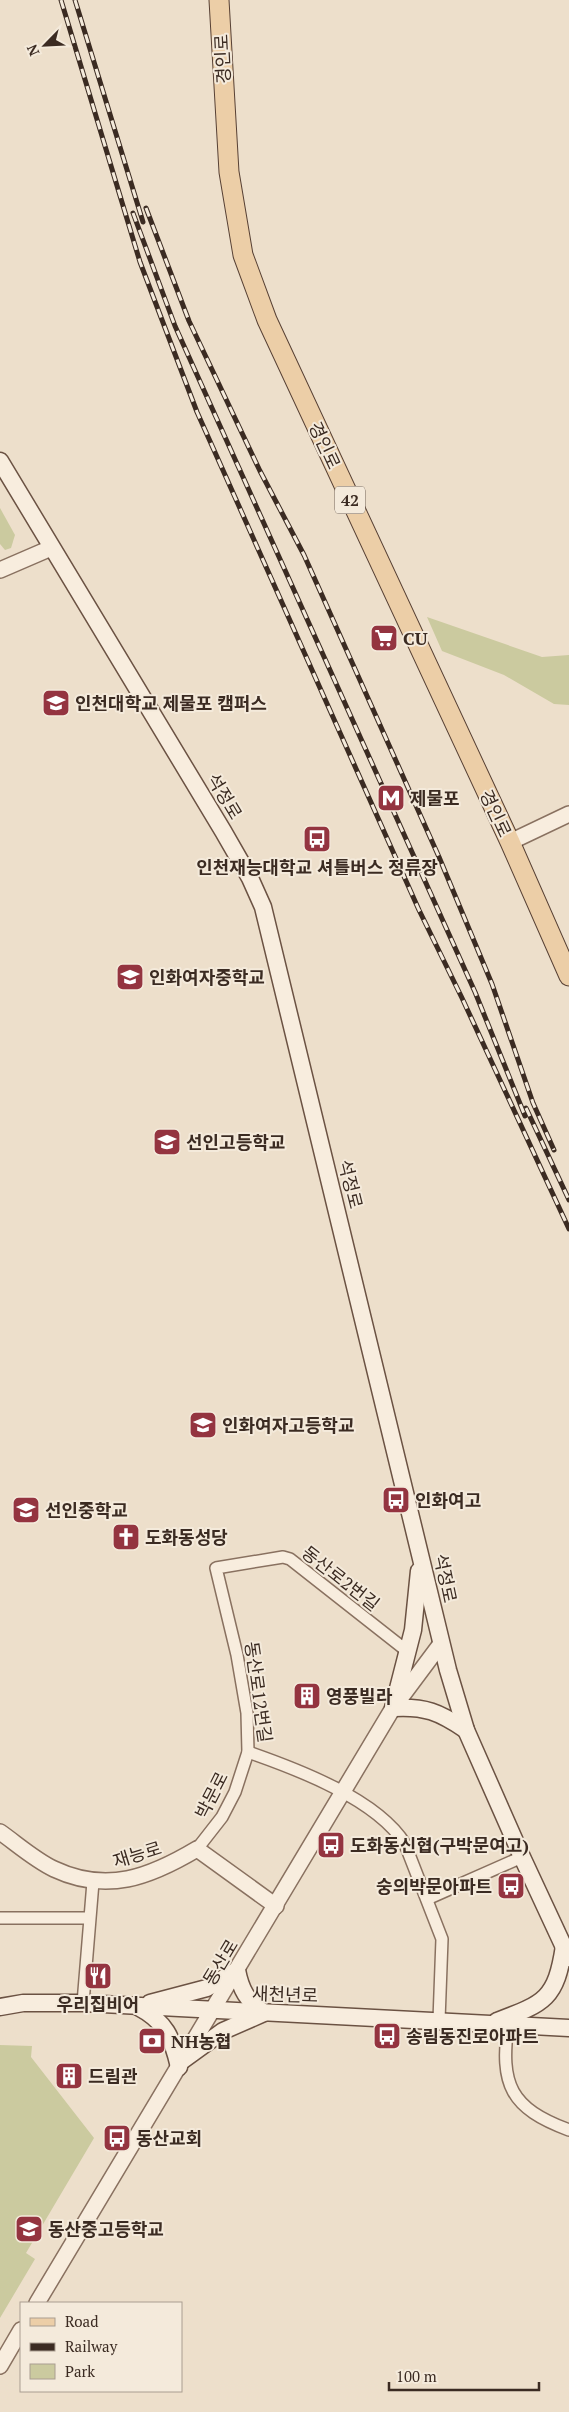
<svg xmlns="http://www.w3.org/2000/svg" width="569" height="2412" viewBox="0 0 569 2412" font-family="'PT Serif','Noto Sans KR',serif">
<style>
.green{fill:#cbca9f}
.lines{fill:none;stroke-linecap:round;stroke-linejoin:round}
.minor-casing{stroke:#897160;stroke-width:14}
.tertiary-casing{stroke:#897160;stroke-width:18}
.secondary-casing{stroke:#6b5243;stroke-width:19}
.primary-casing{stroke:#574034;stroke-width:21}
.minor{stroke:#f8edde;stroke-width:11}
.tertiary{stroke:#f8edde;stroke-width:15}
.secondary{stroke:#f8edde;stroke-width:16}
.primary{stroke:#eccea7;stroke-width:19}
.rail-casing{stroke:#3b2b22;stroke-width:5}
.rail{stroke:#f4eadb;stroke-width:3;stroke-dasharray:9;stroke-linecap:butt}
.labels{text-anchor:middle;dominant-baseline:central;stroke-width:4;stroke-linejoin:round;paint-order:stroke}
.shield{fill:#f4eadb;stroke:#72645a;stroke-width:1}
.shield-label{font-size:16px;font-weight:bold;fill:#3b2b22}
.street-label{font-size:18px;fill:#3b2b22;stroke:#f4eadb}
.poi-label{font-size:18px;font-weight:bold;fill:#3b2b22;stroke:#f4eadb;text-anchor:start}
</style>
<rect width="100%" height="100%" fill="#eddfcb"/>
<!-- green -->
<g class="green">
<path d="M 0,508 L 15,535 L 11,548 L 5,550 L 0,544 Z"/>
<path d="M 427,617 L 542,657 L 569,655 L 569,705 L 554,704 L 504,675 L 442,651 Z"/>
<path d="M 0,2045 L 32,2046 L 31,2057 L 94,2138 L 26,2253 L 35,2259 L 0,2318 Z"/>
</g>
<g class="lines">
<defs>
<g id="minor">
<path d="M 248,1752 C 297,1769 377,1799 405,1844 L 442,1939 L 439,2020"/>
<path d="M 197,1849 L 222,1817 L 235,1792 L 248,1752 L 247,1713 L 237,1655 L 216,1568 L 283,1557 L 290,1559 L 407,1651"/>
<path d="M 427,1899 L 522,1857"/>
<path d="M 0,1918 L 89,1918"/>
<path d="M 83,2003 L 93,1882"/>
<path d="M 508,2024 C 500,2085 510,2108 569,2130"/>
</g>
<g id="tertiary">
<path d="M 0,570 L 51,548"/>
<path d="M 510,842 L 569,814"/>
<path d="M 0,1832 C 17,1844 35,1860 54,1869 C 107,1894 150,1877 197,1849 L 276,1906"/>
<path d="M 37,2303 L 393,1708 L 440,1645"/>
<path d="M 0,2366 L 21,2330"/>
</g>
<g id="secondary">
<path d="M 0,461 L 223,831 L 250,878 L 263,907 L 448,1670 L 466,1730 L 522,1857 L 569,1958"/>
<path d="M 419,1571 L 413,1630 L 393,1708 C 425,1706 439,1712 466,1730"/>
<path d="M 150,2003 L 207,1988 L 237,1970 C 241,1991 247,2000 264,2013 L 223,2031 L 183,2060"/>
<path d="M 0,2007 L 23,2003 L 83,2003 L 569,2028"/>
<path d="M 138,2007 C 166,2022 172,2037 179,2067"/>
<path d="M 497,2021 C 545,2003 556,1999 564,1946"/>
</g>
<path id="primary" d="M 219,0 L 229,172 L 243,255 L 267,320 L 510,842 L 569,976"/>
</defs>
<!-- minor casing -->
<use href="#minor" class="minor-casing"/>
<!-- tertiary casing -->
<use href="#tertiary" class="tertiary-casing"/>
<!-- secondary casing -->
<use href="#secondary" class="secondary-casing"/>
<!-- primary casing -->
<use href="#primary" class="primary-casing"/>
<!-- minor -->
<use href="#minor" class="minor"/>
<!-- tertiary -->
<use href="#tertiary" class="tertiary"/>
<!-- secondary -->
<use href="#secondary" class="secondary"/>
<!-- primary -->
<use href="#primary" class="primary"/>
<defs>
<g id="rail">
<path d="M 61,0 L 140,262 L 197,412 L 419,910 L 462,998 L 569,1229"/>
<path d="M 75,0 L 143,222"/>
<path d="M 146,208 L 189,321 L 260,471 L 304,555 L 439,857 L 492,984 L 533,1103 L 554,1150"/>
<path d="M 133,213 L 175,326 L 475,992 L 525,1116"/>
<path d="M 526,1108 L 569,1200"/>
</g>
</defs>
<!-- rail casing -->
<use href="#rail" class="rail-casing"/>
<!-- rail -->
<use href="#rail" class="rail"/>
</g>
<!-- icons -->
<defs>
<symbol id="supermarket-square" viewBox="-11 -11 22 22"><rect x="-9" y="-9" width="18" height="18" rx="4" fill="#943440" stroke="#f4eadb"/><path d="M-6-5.5h2.5l.6 2H6L4.5 2H-2.5L-4.4-4H-6ZM-1.5 3.2a1.3 1.3 0 1 0 .1 0ZM3 3.2a1.3 1.3 0 1 0 .1 0Z" fill="#fff"/></symbol>
<symbol id="university-square" viewBox="-11 -11 22 22"><rect x="-9" y="-9" width="18" height="18" rx="4" fill="#943440" stroke="#f4eadb"/><path d="M0-5L7-2L0 1L-7-2ZM-4 1L0 2.5L4 1V4Q0 6-4 4Z" fill="#fff"/></symbol>
<symbol id="metro-square" viewBox="-11 -11 22 22"><rect x="-9" y="-9" width="18" height="18" rx="4" fill="#943440" stroke="#f4eadb"/><path d="M-5.5 5V-5H-3L0 0L3-5H5.5V5H3V-.5L0 4L-3-.5V5Z" fill="#fff"/></symbol>
<symbol id="bus-square" viewBox="-11 -11 22 22"><rect x="-9" y="-9" width="18" height="18" rx="4" fill="#943440" stroke="#f4eadb"/><path d="M-5-6H5V4H4V6H2V4H-2V6H-4V4H-5ZM-3.5-4V0h7V-4ZM-3.5 1.2v1.5H-2V1.2ZM2 1.2v1.5H3.5V1.2Z" fill="#fff"/></symbol>
<symbol id="school-square" viewBox="-11 -11 22 22"><rect x="-9" y="-9" width="18" height="18" rx="4" fill="#943440" stroke="#f4eadb"/><path d="M0-5L7-2L0 1L-7-2ZM-4 1L0 2.5L4 1V4Q0 6-4 4Z" fill="#fff"/></symbol>
<symbol id="church-square" viewBox="-11 -11 22 22"><rect x="-9" y="-9" width="18" height="18" rx="4" fill="#943440" stroke="#f4eadb"/><path d="M-1.2-6h2.4v3.5h3.3v2.4h-3.3V6h-2.4V-.1h-3.3v-2.4h3.3Z" fill="#fff"/></symbol>
<symbol id="building-square" viewBox="-11 -11 22 22"><rect x="-9" y="-9" width="18" height="18" rx="4" fill="#943440" stroke="#f4eadb"/><path d="M-4-6H4V6H1V3H-1V6H-4ZM-2.5-4.3h1.7v1.8h-1.7ZM.8-4.3h1.7v1.8H.8ZM-2.5-1h1.7V.8h-1.7ZM.8-1h1.7V.8H.8Z" fill="#fff"/></symbol>
<symbol id="restaurant-square" viewBox="-11 -11 22 22"><rect x="-9" y="-9" width="18" height="18" rx="4" fill="#943440" stroke="#f4eadb"/><path d="M-5-6h1v4h1v-4h1v4h1v-4h1v5L-1.5 .5V6h-2V.5L-5-1ZM5-6V6H3V1.5H1.5Q1.5-4 5-6Z" fill="#fff"/></symbol>
<symbol id="bank-square" viewBox="-11 -11 22 22"><rect x="-9" y="-9" width="18" height="18" rx="4" fill="#943440" stroke="#f4eadb"/><path d="M-6-4H6V4H-6ZM0-2.3a2.3 2.3 0 1 0 0 4.6a2.3 2.3 0 1 0 0-4.6Z" fill="#fff"/></symbol>
</defs>
<g fill-rule="evenodd">
<use href="#supermarket-square" x="368" y="622" width="32" height="32"/>
<use href="#university-square" x="40" y="687" width="32" height="32"/>
<use href="#metro-square" x="375" y="782" width="32" height="32"/>
<use href="#bus-square" x="301" y="823" width="32" height="32"/>
<use href="#school-square" x="114" y="961" width="32" height="32"/>
<use href="#school-square" x="151" y="1126" width="32" height="32"/>
<use href="#school-square" x="187" y="1409" width="32" height="32"/>
<use href="#bus-square" x="380" y="1484" width="32" height="32"/>
<use href="#school-square" x="10" y="1494" width="32" height="32"/>
<use href="#church-square" x="110" y="1521" width="32" height="32"/>
<use href="#building-square" x="291" y="1680" width="32" height="32"/>
<use href="#bus-square" x="315" y="1829" width="32" height="32"/>
<use href="#bus-square" x="495" y="1870" width="32" height="32"/>
<use href="#restaurant-square" x="82" y="1960" width="32" height="32"/>
<use href="#bus-square" x="371" y="2020" width="32" height="32"/>
<use href="#bank-square" x="136" y="2025" width="32" height="32"/>
<use href="#building-square" x="53" y="2060" width="32" height="32"/>
<use href="#bus-square" x="101" y="2122" width="32" height="32"/>
<use href="#school-square" x="13" y="2213" width="32" height="32"/>
</g>
<g class="labels">
<!-- shield labels -->
<rect class="shield" x="335" y="486.5" width="30" height="27" rx="4"/>
<g class="shield-label">
<text x="350" y="500">42</text>
</g>
<!-- street labels -->
<g class="street-label">
<text transform="translate(222 59) rotate(-93)">경인로</text>
<text transform="translate(325 445) rotate(65)">경인로</text>
<text transform="translate(225 796) rotate(59)">석정로</text>
<text transform="translate(496 813) rotate(65)">경인로</text>
<text transform="translate(351 1184) rotate(76)">석정로</text>
<text transform="translate(341 1578) rotate(38)">동산로2번길</text>
<text transform="translate(446 1578) rotate(78)">석정로</text>
<text transform="translate(259 1692) rotate(82)">동산로12번길</text>
<text transform="translate(211 1795) rotate(-63)">박문로</text>
<text transform="translate(137 1854) rotate(-17)">재능로</text>
<text transform="translate(220 1962) rotate(-59)">동산로</text>
<text transform="translate(285 1994) rotate(2)">새천년로</text>
</g>
<!-- poi labels -->
<g class="poi-label">
<text x="403" y="638">CU</text>
<text x="75" y="703">인천대학교 제물포 캠퍼스</text>
<text x="410" y="798">제물포</text>
<text x="317" y="867" text-anchor="middle">인천재능대학교 셔틀버스 정류장</text>
<text x="149" y="977">인화여자중학교</text>
<text x="186" y="1142">선인고등학교</text>
<text x="222" y="1425">인화여자고등학교</text>
<text x="415" y="1500">인화여고</text>
<text x="45" y="1510">선인중학교</text>
<text x="145" y="1537">도화동성당</text>
<text x="326" y="1696">영풍빌라</text>
<text x="350" y="1845">도화동신협(구박문여고)</text>
<text x="492" y="1886" text-anchor="end">숭의박문아파트</text>
<text x="98" y="2004" text-anchor="middle">우리집비어</text>
<text x="406" y="2036">송림동진로아파트</text>
<text x="171" y="2041">NH농협</text>
<text x="88" y="2076">드림관</text>
<text x="136" y="2138">동산교회</text>
<text x="48" y="2229">동산중고등학교</text>
</g>
</g>
<!-- legend -->
<rect x="20" y="2302" width="162" height="90" fill="#f4eadb" stroke="#aa9e91"/>
<rect x="30" y="2318" width="25" height="8" fill="#eccea7" stroke="#aa9e91"/>
<text x="65" y="2327" font-size="15" fill="#3b2b22">Road</text>
<rect x="30" y="2343" width="25" height="8" fill="#3b2b22" stroke="#aa9e91"/>
<text x="65" y="2352" font-size="15" fill="#3b2b22">Railway</text>
<rect x="30" y="2364" width="25" height="15" fill="#cbca9f" stroke="#aa9e91"/>
<text x="65" y="2377" font-size="15" fill="#3b2b22">Park</text>
<!-- north arrow -->
<g transform="translate(45 45) rotate(246)" stroke="#f4eadb" stroke-width="4" paint-order="stroke">
<path d="M0-4L9 19L0 12L-9 19Z" fill="#3b2b22"/>
<text y="-8" font-size="14" font-weight="bold" text-anchor="middle" fill="#3b2b22">N</text>
</g>
<!-- scale -->
<path d="M389 2382v8h150v-8" fill="none" stroke="#3b2b22" stroke-width="2.5"/>
<text x="396" y="2382" font-size="15" fill="#3b2b22" stroke="#f4eadb" stroke-width="4" paint-order="stroke">100 m</text>
</svg>
